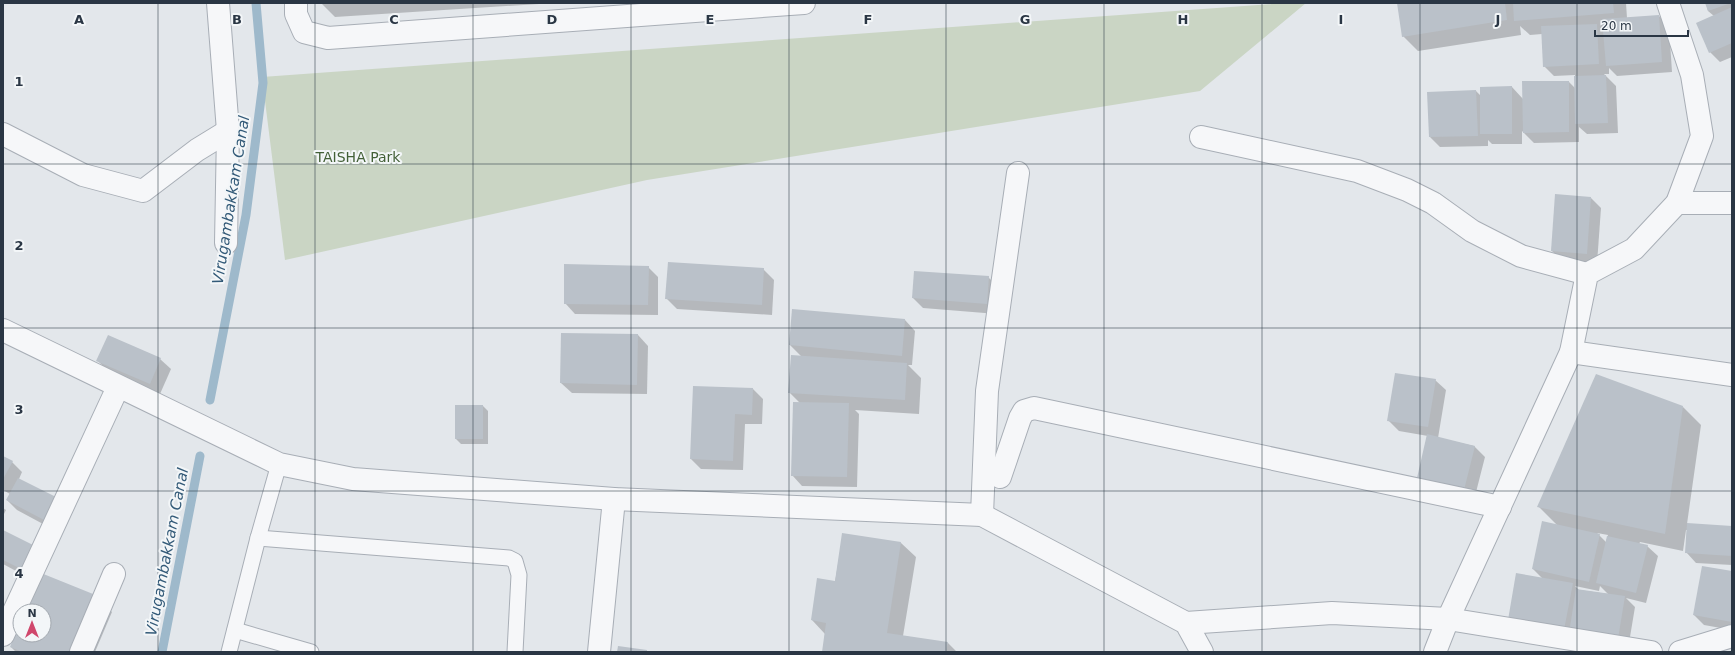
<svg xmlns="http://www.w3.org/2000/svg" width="1735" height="655" viewBox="0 0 1735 655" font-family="'DejaVu Sans',sans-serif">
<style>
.green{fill:#cad5c4}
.shadow{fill:#0003;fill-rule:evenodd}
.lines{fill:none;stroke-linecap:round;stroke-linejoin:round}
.stream{stroke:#9eb9cb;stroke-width:9}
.building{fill:#bac1c9}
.service-casing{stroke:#a8aeb6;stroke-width:17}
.minor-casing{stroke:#a8aeb6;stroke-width:24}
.tertiary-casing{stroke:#a8aeb6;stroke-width:24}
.service{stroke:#f6f7f9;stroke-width:15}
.minor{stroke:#f6f7f9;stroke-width:22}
.tertiary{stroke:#f6f7f9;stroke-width:22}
.grid{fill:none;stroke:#2a3644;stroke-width:1;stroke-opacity:0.55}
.labels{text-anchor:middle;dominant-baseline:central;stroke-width:4;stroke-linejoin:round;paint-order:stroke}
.park-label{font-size:14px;fill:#436037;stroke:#f3f6f8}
.water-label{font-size:15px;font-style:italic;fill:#335a78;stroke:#f3f6f8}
.grid-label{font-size:13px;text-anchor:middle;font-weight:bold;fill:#2a3644;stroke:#f3f6f8;stroke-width:4;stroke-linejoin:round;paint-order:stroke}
</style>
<rect width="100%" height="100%" fill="#e3e7eb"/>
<!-- green -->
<path class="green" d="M 1285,3 L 1306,3 L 1200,91 L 647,180 L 285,260 L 262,77 Z"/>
<!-- shadow -->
<g class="shadow">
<path d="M 321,3 L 555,3 L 335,17 Z"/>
<path d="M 1398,3 L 1626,3 L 1627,18 L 1659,16 L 1669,26 L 1672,72 L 1617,76 L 1609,68 L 1609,74 L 1604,74 L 1616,86 L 1618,133 L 1587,134 L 1579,127 L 1579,142 L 1534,143 L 1522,131 L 1522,144 L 1492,144 L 1488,140 L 1488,146 L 1440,147 L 1430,137 L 1476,91 L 1481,96 L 1512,87 L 1523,99 L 1569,82 L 1575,88 L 1575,75 L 1554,76 L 1544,66 L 1542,34 L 1530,35 L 1520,26 L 1521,35 L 1418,51 L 1403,36 Z"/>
<path d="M 1706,3 L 1732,3 L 1732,57 L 1720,62 L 1710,52 L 1714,16 L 1708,11 Z"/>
<path d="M 1591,198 L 1601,208 L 1597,264 L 1562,261 L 1552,251 Z"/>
<path d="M 648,267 L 658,277 L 658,315 L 575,314 L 565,303 Z"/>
<path d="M 763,269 L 774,280 L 772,315 L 677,309 L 666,298 Z"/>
<path d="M 988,277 L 999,288 L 997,314 L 923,308 L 913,298 Z"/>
<path d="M 905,320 L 915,331 L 912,365 L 908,365 L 921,378 L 919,414 L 855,410 L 859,414 L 857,487 L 802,486 L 792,475 L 800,403 L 789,392 L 802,357 L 790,345 Z"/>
<path d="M 638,335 L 648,346 L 647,394 L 572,393 L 561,383 Z"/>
<path d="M 160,359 L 171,369 L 160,394 L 108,371 L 98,361 Z"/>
<path d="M 1435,380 L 1446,390 L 1438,438 L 1474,446 L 1485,457 L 1474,500 L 1428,488 L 1418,478 L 1428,436 L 1399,431 L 1388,420 Z"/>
<path d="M 753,389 L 763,399 L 762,424 L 745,424 L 743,470 L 701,469 L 691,459 Z"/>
<path d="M 483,406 L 488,411 L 488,444 L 461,444 L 456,439 Z"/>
<path d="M 1683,407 L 1701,425 L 1687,524 L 1732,527 L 1732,565 L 1696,563 L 1686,552 L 1687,530 L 1686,530 L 1683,551 L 1640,542 L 1639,544 L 1647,546 L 1658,556 L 1646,603 L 1626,598 L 1635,607 L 1628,649 L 1519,630 L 1542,578 L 1533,569 L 1558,526 L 1538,506 ZM 1597,533 L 1608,535 L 1606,542 ZM 1575,586 L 1599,591 L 1600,586 L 1608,594 L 1579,590 Z"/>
<path d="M 3,457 L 12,462 L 22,472 L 19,479 L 56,531 L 17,510 L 7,500 L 10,494 L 3,490 Z"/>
<path d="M 3,508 L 6,510 L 3,516 Z"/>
<path d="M 3,531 L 32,546 L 31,579 L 3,564 Z"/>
<path d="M 843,534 L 901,543 L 916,557 L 903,636 L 948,643 L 957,652 L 823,652 L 825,634 L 812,620 L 835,582 Z"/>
<path d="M 1732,572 L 1732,630 L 1704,625 L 1694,615 Z"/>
<path d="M 97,597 L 112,612 L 95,652 L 16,652 L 11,647 L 20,626 L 20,635 L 44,635 L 44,611 Z"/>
</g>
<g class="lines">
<!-- stream -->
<g class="stream">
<path d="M 210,400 L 246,215 L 263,83 L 256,3"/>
<path d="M 162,652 L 200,456"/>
</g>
</g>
<!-- building -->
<g class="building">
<path d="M 1397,3 L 1505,3 L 1507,20 L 1402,37 Z"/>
<path d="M 1513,3 L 1613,3 L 1614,13 L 1514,21 Z"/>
<path d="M 1705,3 L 1731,3 L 1708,11 Z"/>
<path d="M 1732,7 L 1732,43 L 1709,53 L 1696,23 Z"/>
<path d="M 1659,15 L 1662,62 L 1606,66 L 1602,19 Z"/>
<path d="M 1597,24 L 1599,64 L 1543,67 L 1541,26 Z"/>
<path d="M 1606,75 L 1608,123 L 1575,124 L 1574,76 Z"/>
<path d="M 1522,81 L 1569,81 L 1569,132 L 1523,133 Z"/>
<path d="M 1512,86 L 1512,134 L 1480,134 L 1480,87 Z"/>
<path d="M 1476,90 L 1478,136 L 1429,137 L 1427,92 Z"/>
<path d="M 1555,194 L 1591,197 L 1587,254 L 1551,251 Z"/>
<path d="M 668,262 L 764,268 L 762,305 L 665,299 Z"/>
<path d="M 564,264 L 649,266 L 648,305 L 564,304 Z"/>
<path d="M 914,271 L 989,276 L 987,304 L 912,298 Z"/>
<path d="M 792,309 L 905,319 L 902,356 L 789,345 Z"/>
<path d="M 561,333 L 638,334 L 637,385 L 560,383 Z"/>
<path d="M 108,335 L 161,358 L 150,384 L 96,361 Z"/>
<path d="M 791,355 L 907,363 L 905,400 L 788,393 Z"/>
<path d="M 1395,373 L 1436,379 L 1428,427 L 1387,421 Z"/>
<path d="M 1596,374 L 1683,406 L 1665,534 L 1537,507 Z"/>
<path d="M 693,386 L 753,388 L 752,415 L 735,414 L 733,461 L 690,459 Z"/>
<path d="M 793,402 L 849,403 L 847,477 L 791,476 Z"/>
<rect x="455" y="405" width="28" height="34"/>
<path d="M 1427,434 L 1475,446 L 1464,490 L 1417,478 Z"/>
<path d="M 3,456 L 13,461 L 3,479 Z"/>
<path d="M 18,478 L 58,498 L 46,521 L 6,500 Z"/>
<path d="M 1542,521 L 1600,534 L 1589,582 L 1532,569 Z"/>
<path d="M 1687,523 L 1732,526 L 1732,556 L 1685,553 Z"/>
<path d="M 3,530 L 33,545 L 21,569 L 3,560 Z"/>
<path d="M 842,533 L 901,542 L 887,633 L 948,642 L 946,652 L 822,652 L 826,623 L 811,620 L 817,578 L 835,581 Z"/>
<path d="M 1607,536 L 1648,545 L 1636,593 L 1596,583 Z"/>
<path d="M 1702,566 L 1732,571 L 1732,622 L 1693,615 Z"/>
<path d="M 41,573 L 98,596 L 75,652 L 22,652 L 10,647 L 20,623 L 20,635 L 44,635 L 44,611 L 25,611 Z"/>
<path d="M 1516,573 L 1573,583 L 1564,630 L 1508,620 Z"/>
<path d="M 1576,589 L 1625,596 L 1618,639 L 1569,633 Z"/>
<path d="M 618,646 L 647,650 L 647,652 L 617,652 Z"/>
</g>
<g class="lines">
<defs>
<g id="service">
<path d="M 258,538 L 509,558 L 515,561 L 519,575 L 515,652"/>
<path d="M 235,630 L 311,652"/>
<path d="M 229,652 L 258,538 L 279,464"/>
</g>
<g id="minor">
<path d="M 218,3 L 228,131 L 226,243"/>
<path d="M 296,3 L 296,14 L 304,32 L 328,38 L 804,3"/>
<path d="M 3,134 L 83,175 L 143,191 L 197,150 L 228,131"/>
<path d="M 1201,137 L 1357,171 L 1407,190 L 1433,203 L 1472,231 L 1521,256 L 1587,274"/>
<path d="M 1677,203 L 1732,203"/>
<path d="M 1571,352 L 1732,375"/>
<path d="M 1000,477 L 1020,418 L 1024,411 L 1034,408 L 1500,507"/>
<path d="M 982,515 L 987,391 L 1018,173"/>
<path d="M 1186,623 L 1332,613 L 1448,619 L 1651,652"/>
<path d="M 3,635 L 118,387"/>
<path d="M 81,652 L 114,574"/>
<path d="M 599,652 L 614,499"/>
<path d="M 1435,652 L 1448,619 L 1571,352 L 1587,274 L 1634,249 L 1677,203 L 1702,136 L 1692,75 L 1668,3"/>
<path d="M 1680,652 L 1732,636"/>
</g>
<path id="tertiary" d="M 3,330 L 279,464 L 353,479 L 614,499 L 982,515 L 1186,623 L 1202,652"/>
</defs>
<!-- service casing -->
<use href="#service" class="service-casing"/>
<!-- minor casing -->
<use href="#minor" class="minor-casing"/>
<!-- tertiary casing -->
<use href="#tertiary" class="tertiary-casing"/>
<!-- service -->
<use href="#service" class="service"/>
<!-- minor -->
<use href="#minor" class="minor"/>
<!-- tertiary -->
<use href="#tertiary" class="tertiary"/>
</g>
<!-- grid -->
<path class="grid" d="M 158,3 L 158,652M 315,3 L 315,652M 473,3 L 473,652M 631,3 L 631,652M 789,3 L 789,652M 946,3 L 946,652M 1104,3 L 1104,652M 1262,3 L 1262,652M 1420,3 L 1420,652M 1577,3 L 1577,652M 3,164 L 1732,164M 3,328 L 1732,328M 3,491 L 1732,491"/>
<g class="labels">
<!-- park labels -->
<g class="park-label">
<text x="358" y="157">TAISHA Park</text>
</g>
<!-- water labels -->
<g class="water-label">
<text transform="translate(231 200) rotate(-81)">Virugambakkam Canal</text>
<text transform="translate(167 552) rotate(-79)">Virugambakkam Canal</text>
</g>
</g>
<g class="grid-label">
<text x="79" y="24">A</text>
<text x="237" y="24">B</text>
<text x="394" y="24">C</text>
<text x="552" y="24">D</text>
<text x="710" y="24">E</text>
<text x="868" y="24">F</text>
<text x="1025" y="24">G</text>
<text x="1183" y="24">H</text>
<text x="1341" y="24">I</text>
<text x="1498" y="24">J</text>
<text x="19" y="86">1</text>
<text x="19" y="250">2</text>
<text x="19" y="414">3</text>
<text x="19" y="578">4</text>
</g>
<!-- border -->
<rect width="1735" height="655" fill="none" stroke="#2a3644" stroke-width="8"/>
<!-- north arrow -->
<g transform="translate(32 623)"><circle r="19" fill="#f3f6f8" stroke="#a3a9b0"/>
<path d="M0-3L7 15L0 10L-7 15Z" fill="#d0476c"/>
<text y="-6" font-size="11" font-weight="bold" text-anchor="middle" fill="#2a3644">N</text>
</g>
<!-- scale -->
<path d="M1595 30v6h93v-6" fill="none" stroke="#2a3644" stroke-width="2"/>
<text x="1601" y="30" font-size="12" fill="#2a3644" stroke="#f3f6f8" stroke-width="3" paint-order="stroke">20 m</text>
</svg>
